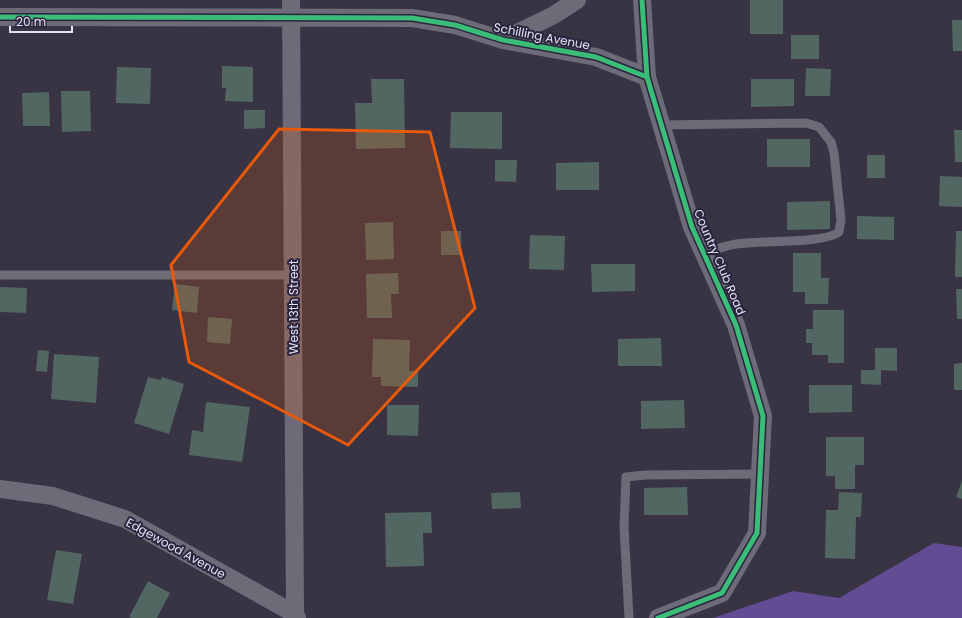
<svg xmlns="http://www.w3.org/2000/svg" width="962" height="618" viewBox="0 0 962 618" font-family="Poppins,sans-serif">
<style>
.forest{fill:#624c93}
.building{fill:#526662}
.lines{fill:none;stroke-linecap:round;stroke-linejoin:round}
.service{stroke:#6e6b78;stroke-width:9}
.minor{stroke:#6e6b78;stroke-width:18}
.cycleway-casing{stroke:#2b243f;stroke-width:8}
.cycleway{stroke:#3abd76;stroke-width:5}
.marked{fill:#e8590c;fill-opacity:0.2;stroke:#e8590c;stroke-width:3;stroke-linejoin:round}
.labels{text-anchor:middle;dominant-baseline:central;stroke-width:4;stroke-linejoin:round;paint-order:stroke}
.street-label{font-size:12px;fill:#e5e2f4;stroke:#2b243f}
</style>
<rect width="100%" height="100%" fill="#383443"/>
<!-- forest -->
<path class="forest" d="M 934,543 L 962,547 L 962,618 L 713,618 L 793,591 L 839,598 Z"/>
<!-- building -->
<g class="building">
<rect x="750" y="0" width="33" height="34"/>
<path d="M 952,20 L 962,20 L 962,51 L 953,51 Z"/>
<rect x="791" y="35" width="28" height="24"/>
<path d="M 222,66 L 253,67 L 253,102 L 225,101 L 226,88 L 222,88 Z"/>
<path d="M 117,67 L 151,68 L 150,104 L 116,103 Z"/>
<path d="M 806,68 L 831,69 L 830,96 L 805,96 Z"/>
<path d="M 371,79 L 404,79 L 405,148 L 356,149 L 355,103 L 372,103 Z"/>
<path d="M 751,79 L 794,79 L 794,106 L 751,107 Z"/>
<path d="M 61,91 L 90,91 L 91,131 L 62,132 Z"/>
<path d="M 49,92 L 50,126 L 23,126 L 22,93 Z"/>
<path d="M 244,110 L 265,110 L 265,128 L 244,129 Z"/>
<path d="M 451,112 L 502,112 L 502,149 L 450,148 Z"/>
<path d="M 954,130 L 962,130 L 962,162 L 955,162 Z"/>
<rect x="767" y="139" width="43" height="28"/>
<rect x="867" y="155" width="18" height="23"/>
<path d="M 495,160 L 517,160 L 516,182 L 495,181 Z"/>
<path d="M 599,162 L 599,190 L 556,190 L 556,163 Z"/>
<path d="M 940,176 L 962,177 L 962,207 L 939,206 Z"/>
<path d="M 830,201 L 830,229 L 787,230 L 787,202 Z"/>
<path d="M 857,216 L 894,217 L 894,240 L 857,239 Z"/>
<path d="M 393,222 L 394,259 L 366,260 L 365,223 Z"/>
<rect x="441" y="231" width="20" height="24"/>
<path d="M 956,231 L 962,231 L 962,277 L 955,277 Z"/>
<path d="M 530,235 L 565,236 L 564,270 L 529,269 Z"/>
<path d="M 793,253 L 821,253 L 821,278 L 829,278 L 828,304 L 805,304 L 805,292 L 793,292 Z"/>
<path d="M 591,264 L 635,264 L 635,291 L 592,292 Z"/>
<path d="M 398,273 L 399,294 L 391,294 L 392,318 L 367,318 L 366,274 Z"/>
<path d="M 175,284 L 199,287 L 197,313 L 172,310 Z"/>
<path d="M 0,287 L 27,288 L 26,313 L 0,312 Z"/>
<path d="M 956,289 L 962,289 L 962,319 L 957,319 Z"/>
<path d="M 813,310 L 844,310 L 844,363 L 828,363 L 828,355 L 812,355 L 812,343 L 806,343 L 806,329 L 813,329 Z"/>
<path d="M 208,317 L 232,319 L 230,344 L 207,342 Z"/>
<path d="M 661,338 L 662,366 L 618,366 L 618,339 Z"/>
<path d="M 373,339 L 410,340 L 409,371 L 418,371 L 418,387 L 381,386 L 381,377 L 372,377 Z"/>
<path d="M 875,348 L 897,348 L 897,371 L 881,370 L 881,385 L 861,384 L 861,370 L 875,370 Z"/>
<path d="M 38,350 L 49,351 L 47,372 L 36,371 Z"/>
<path d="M 54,354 L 99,357 L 96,403 L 51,399 Z"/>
<path d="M 962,363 L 962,390 L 954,390 L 954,364 Z"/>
<path d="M 148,377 L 161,380 L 162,377 L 184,384 L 169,434 L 134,423 Z"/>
<path d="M 809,385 L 852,385 L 852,412 L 809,413 Z"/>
<path d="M 684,400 L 685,428 L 641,429 L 641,401 Z"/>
<path d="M 206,402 L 250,407 L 242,462 L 189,455 L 192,430 L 203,432 Z"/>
<path d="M 387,405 L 419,405 L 418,436 L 387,435 Z"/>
<path d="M 826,437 L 864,437 L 864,465 L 855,465 L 855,489 L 835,489 L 835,476 L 826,476 Z"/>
<path d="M 962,481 L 962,499 L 956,497 Z"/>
<path d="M 687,487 L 688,515 L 644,515 L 644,488 Z"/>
<path d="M 520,492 L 521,508 L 492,509 L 491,493 Z"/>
<path d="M 839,492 L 862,493 L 861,517 L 856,517 L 855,559 L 825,558 L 826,510 L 838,510 Z"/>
<path d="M 431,512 L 432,533 L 423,533 L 424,566 L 386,567 L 385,513 Z"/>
<path d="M 56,550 L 82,554 L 73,604 L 47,600 Z"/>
<path d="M 148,581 L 170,593 L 157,618 L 131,618 L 129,617 Z"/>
</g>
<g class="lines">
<!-- service -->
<g class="service">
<path d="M 662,125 L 806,123 L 819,127 L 831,142 L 834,153 L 841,220 L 839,232 C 823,244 760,240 736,244 C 725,246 714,250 703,253"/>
<path d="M 0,275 L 293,275"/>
<path d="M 629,618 L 624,527 L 626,477 L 645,475 L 760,474"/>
</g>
<!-- minor -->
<g class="minor">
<path d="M 291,0 L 295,614"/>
<path d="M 642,0 L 647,77 L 692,227 L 736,325 L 763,416 L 757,533 L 722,593 L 658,618"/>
<path d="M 0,17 L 412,18 L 455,25 L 503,40 L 596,57 L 647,77"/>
<path d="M 503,40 L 554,15 L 577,0"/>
<path d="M 0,489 L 53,496 L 125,519 L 295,614 L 297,618"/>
</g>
<defs>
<g id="cycleway">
<path d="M 642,0 L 647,77 L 692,227 L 736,325 L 763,416 L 757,533 L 722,593 L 658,618"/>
<path d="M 0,17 L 412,18 L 455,25 L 503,40 L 596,57 L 647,77"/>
</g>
</defs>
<!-- cycleway casing -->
<use href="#cycleway" class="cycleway-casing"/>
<!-- cycleway -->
<use href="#cycleway" class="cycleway"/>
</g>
<!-- marked area -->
<path class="marked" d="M 279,129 L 430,132 L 475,308 L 348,445 L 189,362 L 171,265 Z"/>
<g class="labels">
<!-- street labels -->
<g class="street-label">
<text transform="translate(542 36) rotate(11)">Schilling Avenue</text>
<text transform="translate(720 262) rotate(67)">Country Club Road</text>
<text transform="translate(293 307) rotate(-90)">West 13th Street</text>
<text transform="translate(176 548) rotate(29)">Edgewood Avenue</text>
</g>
</g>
<!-- scale -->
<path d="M10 26v6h62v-6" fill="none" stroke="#e5e2f4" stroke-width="2"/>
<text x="16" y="26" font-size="12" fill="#e5e2f4" stroke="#2b243f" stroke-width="3" paint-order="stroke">20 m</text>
</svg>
